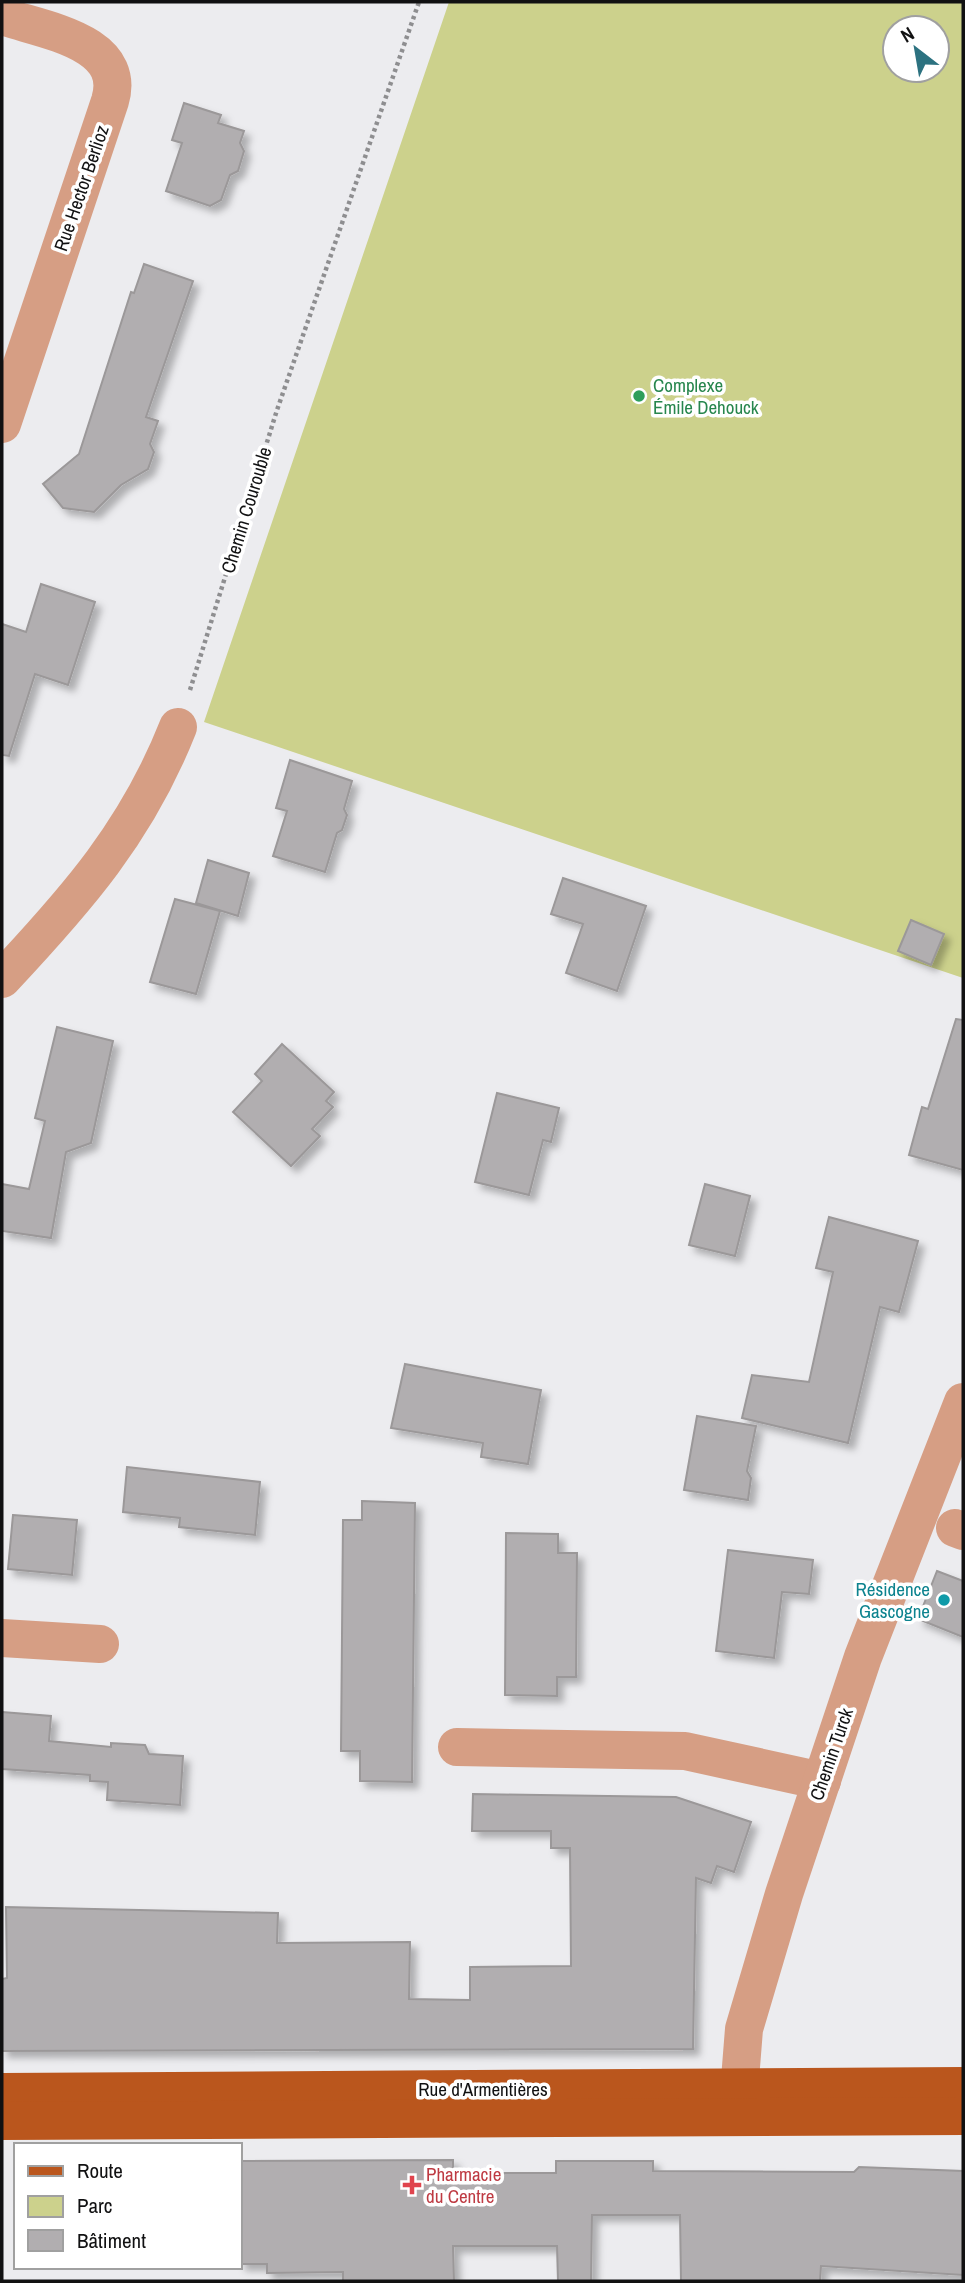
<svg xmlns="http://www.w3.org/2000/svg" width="965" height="2283" viewBox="0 0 965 2283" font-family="'Archivo Narrow',sans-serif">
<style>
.green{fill:#ccd18c;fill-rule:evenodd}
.building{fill:#b1aeb0;stroke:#9b9899;stroke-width:2;filter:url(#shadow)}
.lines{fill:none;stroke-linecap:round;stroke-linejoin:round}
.path{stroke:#8e8e90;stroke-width:4.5;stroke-dasharray:3.5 3.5;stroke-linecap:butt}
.minor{stroke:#d69e84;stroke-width:38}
.major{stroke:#ba561d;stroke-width:38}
.leisure-dot{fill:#2e9e5b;stroke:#fff;stroke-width:2.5}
.culture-dot{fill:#0f9aa8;stroke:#fff;stroke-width:2.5}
.health-dot{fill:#e0444e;stroke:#fff;stroke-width:2.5}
.labels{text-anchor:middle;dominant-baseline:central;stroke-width:7;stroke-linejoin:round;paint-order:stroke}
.street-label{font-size:19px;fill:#111112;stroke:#fff}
.leisure-label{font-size:19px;fill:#27864d;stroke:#fff;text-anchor:start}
.culture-label{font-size:19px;fill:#0d838f;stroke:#fff;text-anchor:end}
.health-label{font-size:19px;fill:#be3a42;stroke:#fff;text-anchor:start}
</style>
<defs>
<filter id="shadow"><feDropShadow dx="6" dy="6" stdDeviation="3.5" flood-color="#0004"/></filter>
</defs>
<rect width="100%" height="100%" fill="#ececef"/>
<!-- green -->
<path class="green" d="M 449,2 L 963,2 L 963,978 L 204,722 ZM 895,28 L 937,28 L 937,70 L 895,70 Z"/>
<!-- building -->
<g class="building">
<path d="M 184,103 L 221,115 L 218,123 L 244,131 L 240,143 L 244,151 L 238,171 L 230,175 L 221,200 L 210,206 L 166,191 L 182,143 L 172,140 Z"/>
<path d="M 144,264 L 193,281 L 146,417 L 158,421 L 150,444 L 154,452 L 148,469 L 121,485 L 94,512 L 63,508 L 43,484 L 79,454 L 131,292 L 134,293 Z"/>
<path d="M 41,584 L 95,602 L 68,685 L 35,674 L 9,756 L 2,755 L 2,624 L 26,632 Z"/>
<path d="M 290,760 L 352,781 L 344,809 L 347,815 L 342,830 L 337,833 L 325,872 L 273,856 L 287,811 L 276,808 Z"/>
<path d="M 208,860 L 249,873 L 238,916 L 196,903 Z"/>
<path d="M 563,878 L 646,906 L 617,991 L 566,973 L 583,924 L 551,914 Z"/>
<path d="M 175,899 L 220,911 L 196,994 L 150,982 Z"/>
<path d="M 911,920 L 944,934 L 931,965 L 898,951 Z"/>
<path d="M 956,1019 L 963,1020 L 963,1170 L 909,1155 L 922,1107 L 928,1109 Z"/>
<path d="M 57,1027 L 113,1041 L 91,1143 L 66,1152 L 51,1238 L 2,1231 L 2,1184 L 29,1189 L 45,1121 L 35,1118 Z"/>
<path d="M 282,1044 L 334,1092 L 326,1101 L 333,1107 L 312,1129 L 320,1136 L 291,1166 L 233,1112 L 262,1081 L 255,1074 Z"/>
<path d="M 497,1093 L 559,1108 L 551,1142 L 543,1140 L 529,1195 L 475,1182 Z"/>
<path d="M 705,1184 L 750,1196 L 735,1256 L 689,1245 Z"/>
<path d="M 829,1217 L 918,1241 L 899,1312 L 880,1307 L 848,1443 L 742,1418 L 752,1375 L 809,1382 L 833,1272 L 816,1268 Z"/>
<path d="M 405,1364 L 541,1390 L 528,1464 L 481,1457 L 483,1443 L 391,1428 Z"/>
<path d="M 697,1416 L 756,1426 L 747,1471 L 751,1478 L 748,1500 L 684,1490 Z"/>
<path d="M 127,1467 L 260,1482 L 255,1535 L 179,1527 L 180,1518 L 123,1512 Z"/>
<path d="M 362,1501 L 415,1503 L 412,1782 L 360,1781 L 360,1751 L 341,1751 L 343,1520 L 362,1520 Z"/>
<path d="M 13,1515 L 77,1520 L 72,1575 L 8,1569 Z"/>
<path d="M 506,1533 L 558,1534 L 558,1553 L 577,1553 L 576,1677 L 557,1677 L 557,1696 L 505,1695 Z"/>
<path d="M 728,1550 L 813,1560 L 809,1594 L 782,1592 L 774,1658 L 716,1651 Z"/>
<path d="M 937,1571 L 963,1581 L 963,1637 L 918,1619 Z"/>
<path d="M 2,1712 L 51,1716 L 49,1741 L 111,1747 L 111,1743 L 145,1745 L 149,1754 L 183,1756 L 180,1805 L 107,1800 L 108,1782 L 90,1781 L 90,1775 L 2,1769 Z"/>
<path d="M 473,1794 L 676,1797 L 751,1822 L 734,1872 L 717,1866 L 711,1883 L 696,1878 L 693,2049 L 2,2051 L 2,1979 L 7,1978 L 6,1907 L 278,1913 L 277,1943 L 410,1942 L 409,1999 L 470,2000 L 470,1967 L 571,1966 L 570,1848 L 551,1848 L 551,1831 L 472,1831 Z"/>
<path d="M 453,2160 L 453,2173 L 556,2173 L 556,2161 L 653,2161 L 653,2171 L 854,2172 L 859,2167 L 963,2171 L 963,2275 L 821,2266 L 820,2281 L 681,2281 L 680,2215 L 592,2215 L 591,2281 L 558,2281 L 557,2246 L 453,2246 L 454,2281 L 343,2281 L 343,2272 L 267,2273 L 267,2264 L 240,2264 L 240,2161 Z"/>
</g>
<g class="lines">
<!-- path -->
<path class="path" d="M 190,690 L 277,410 L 419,2"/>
<!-- minor -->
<g class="minor">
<path d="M 2,16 C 42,30 128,41 110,101 L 2,424"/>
<path d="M 2,979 C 77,899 137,831 178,727"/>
<path d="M 955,1528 L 963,1531"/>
<path d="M 2,1638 L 100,1644"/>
<path d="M 457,1747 L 685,1751 L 822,1781"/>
<path d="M 737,2117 L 744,2029 L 784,1894 L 863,1657 L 963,1402"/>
</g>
<!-- major -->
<g class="major">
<path d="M 2,2092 L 963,2086"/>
<path d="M 2,2121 L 963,2116"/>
</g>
</g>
<!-- markers -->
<circle class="leisure-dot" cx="639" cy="396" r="7"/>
<circle class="culture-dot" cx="944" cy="1600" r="7"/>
<path class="health-dot" d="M408.5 2174.5h7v7h7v7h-7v7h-7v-7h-7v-7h7z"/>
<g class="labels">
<!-- street labels -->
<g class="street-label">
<text transform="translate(81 188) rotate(-71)">Rue Hector Berlioz</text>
<text transform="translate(246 510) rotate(-73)">Chemin Courouble</text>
<text transform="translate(831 1754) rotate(-71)">Chemin Turck</text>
<text x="483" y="2089">Rue d'Armentières</text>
</g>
<!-- leisure labels -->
<g class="leisure-label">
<text x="653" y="385">Complexe<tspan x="653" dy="22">Émile Dehouck</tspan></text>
</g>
<!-- culture labels -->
<g class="culture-label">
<text x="930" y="1589">Résidence<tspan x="930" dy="22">Gascogne</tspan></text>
</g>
<!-- health labels -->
<g class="health-label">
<text x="426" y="2174">Pharmacie<tspan x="426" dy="22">du Centre</tspan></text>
</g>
</g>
<!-- border -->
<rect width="965" height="2283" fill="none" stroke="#111112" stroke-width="7"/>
<!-- legend -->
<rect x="14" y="2143" width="228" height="126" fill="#ffffff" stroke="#a0a0a0" stroke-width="2"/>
<rect x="28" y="2166" width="35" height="10" fill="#ba561d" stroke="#a0a0a0" stroke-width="2"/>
<text x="77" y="2178" font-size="21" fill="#111112">Route</text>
<rect x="28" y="2196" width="35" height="21" fill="#ccd18c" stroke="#a0a0a0" stroke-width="2"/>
<text x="77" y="2213" font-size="21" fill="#111112">Parc</text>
<rect x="28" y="2230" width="35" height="21" fill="#b1aeb0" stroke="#a0a0a0" stroke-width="2"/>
<text x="77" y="2248" font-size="21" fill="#111112">Bâtiment</text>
<!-- north arrow -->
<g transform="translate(916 49) rotate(329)"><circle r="33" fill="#ffffff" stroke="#a0a0a0" stroke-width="2"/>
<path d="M0-5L12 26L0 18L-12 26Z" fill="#2c7280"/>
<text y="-10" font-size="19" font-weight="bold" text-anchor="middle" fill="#111112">N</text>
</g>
</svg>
